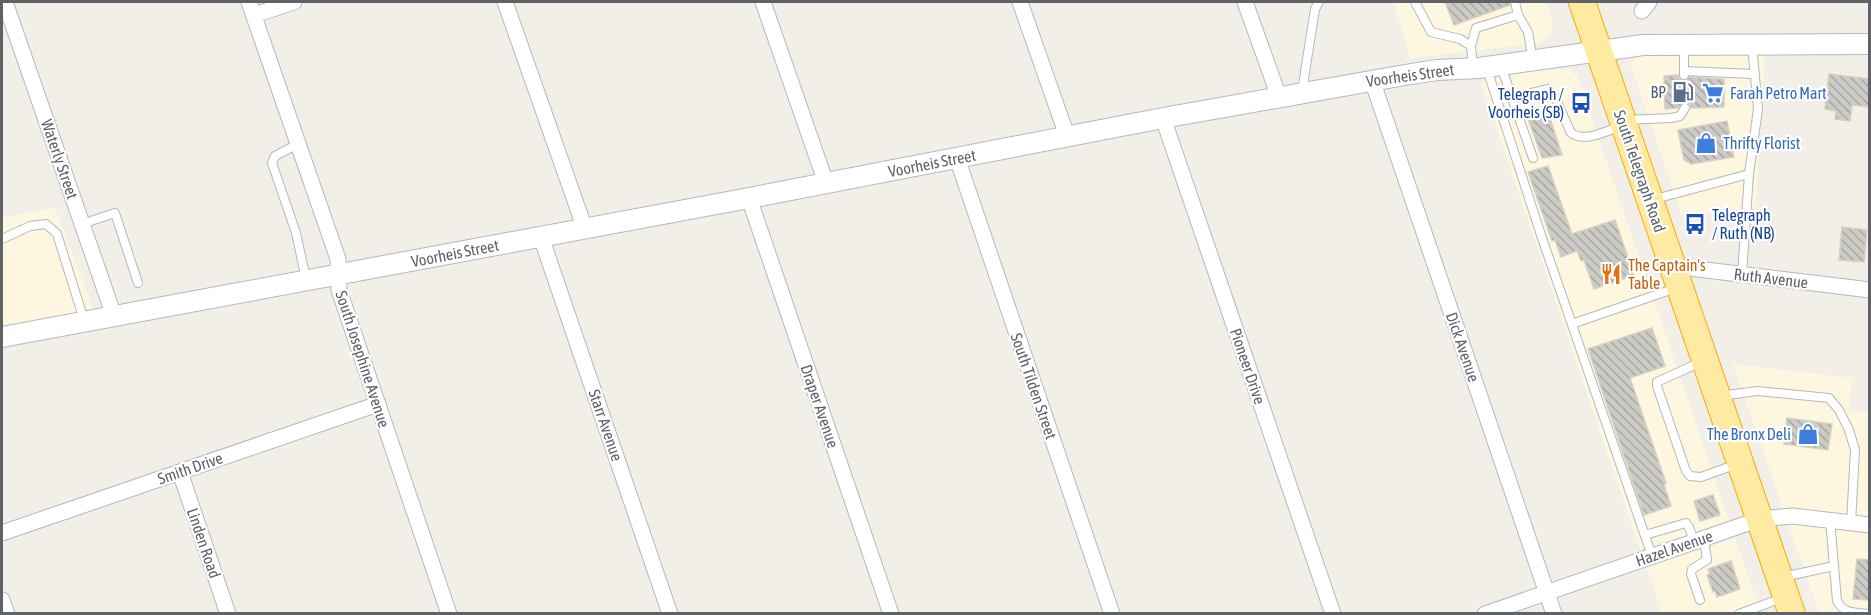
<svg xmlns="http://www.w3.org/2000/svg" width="1871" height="615" viewBox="0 0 1871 615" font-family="'Asap Condensed',sans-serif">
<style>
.commercial{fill:#fef7e0}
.building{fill:url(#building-back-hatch);stroke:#d6d1c6;stroke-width:1.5}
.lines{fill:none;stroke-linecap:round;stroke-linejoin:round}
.service-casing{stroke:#b5b8bc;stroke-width:10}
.minor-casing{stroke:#b5b8bc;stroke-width:17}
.tertiary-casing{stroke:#b5b8bc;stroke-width:22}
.trunk-casing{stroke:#f9ab00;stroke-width:28}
.service{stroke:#fff;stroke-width:8}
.minor{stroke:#fff;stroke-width:15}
.tertiary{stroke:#fff;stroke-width:20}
.trunk{stroke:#feeaa1;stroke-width:26}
.labels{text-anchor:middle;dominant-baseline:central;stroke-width:4.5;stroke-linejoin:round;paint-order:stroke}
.street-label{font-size:16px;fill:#5f6368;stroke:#fff}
.service-label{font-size:16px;fill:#4e5e75;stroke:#fff;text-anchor:end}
.shop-label{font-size:16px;fill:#366cbe;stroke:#fff;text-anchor:start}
.transit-label{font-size:16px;fill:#164399;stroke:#fff;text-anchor:end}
.food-label{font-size:16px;fill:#c56008;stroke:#fff;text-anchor:start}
</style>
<defs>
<pattern id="building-back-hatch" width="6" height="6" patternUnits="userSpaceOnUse" patternTransform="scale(1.5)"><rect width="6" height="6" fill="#cccac5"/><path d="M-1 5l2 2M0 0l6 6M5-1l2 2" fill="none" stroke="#a9a8a4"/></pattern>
</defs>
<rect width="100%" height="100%" fill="#f1efe8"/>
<!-- commercial -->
<g class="commercial">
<path d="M 1394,2 L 1547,2 L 1552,21 L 1551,33 L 1541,43 L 1410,58 Z"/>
<path d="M 1765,51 L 1756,208 L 1682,216 L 1630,63 L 1638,56 Z"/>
<path d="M 1567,69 L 1577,75 L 1729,521 L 1640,549 L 1481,82 L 1534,70 Z"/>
<path d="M 55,208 L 95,313 L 2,328 L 2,218 Z"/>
<path d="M 1733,364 L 1852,378 L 1849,411 L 1869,413 L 1869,613 L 1819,613 Z"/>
<path d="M 1735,538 L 1761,613 L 1662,613 L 1647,568 Z"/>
</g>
<!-- building -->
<g class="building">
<path d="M 1445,2 L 1509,2 L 1510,5 L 1454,25 Z"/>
<path d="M 1829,74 L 1869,79 L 1869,107 L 1852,105 L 1850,121 L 1835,119 L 1836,111 L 1825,109 Z"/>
<path d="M 1678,75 L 1679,78 L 1683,81 L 1689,77 L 1724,79 L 1724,107 L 1691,108 L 1689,103 L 1685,102 L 1678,108 L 1665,109 L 1664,76 Z"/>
<path d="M 1547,109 L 1562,155 L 1542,158 L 1527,116 Z"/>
<path d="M 1727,121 L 1734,157 L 1691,164 L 1684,160 L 1678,130 Z"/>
<path d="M 1548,166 L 1572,234 L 1615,220 L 1634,275 L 1594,289 L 1584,260 L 1581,261 L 1577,251 L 1561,257 L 1555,240 L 1552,241 L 1528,172 Z"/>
<path d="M 1842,227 L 1867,230 L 1864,262 L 1839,260 Z"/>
<path d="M 1652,328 L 1665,366 L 1630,378 L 1666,483 L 1664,484 L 1671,506 L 1644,515 L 1588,349 Z"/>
<path d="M 1787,418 L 1832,424 L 1828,450 L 1784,444 Z"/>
<path d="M 1713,495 L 1720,515 L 1700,521 L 1694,501 Z"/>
<path d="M 1857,559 L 1869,560 L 1869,600 L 1853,599 Z"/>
<path d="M 1731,561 L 1740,589 L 1717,597 L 1715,591 L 1713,592 L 1707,575 L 1710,574 L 1708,569 Z"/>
</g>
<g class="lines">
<defs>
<g id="service">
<path d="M 1415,2 L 1431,32 L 1460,39 L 1471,46 L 1473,66"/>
<path d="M 1518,15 L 1528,32 L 1533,60"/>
<path d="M 1471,46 L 1476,28 L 1518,15 L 1515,2"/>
<path d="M 1684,46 L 1684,75"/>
<path d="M 1501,66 L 1512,98 L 1547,89 L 1555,97 L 1571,133 C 1585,143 1606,131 1621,126"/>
<path d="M 1487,69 L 1541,235 L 1652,556"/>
<path d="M 1684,71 L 1754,74"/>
<path d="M 1302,91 L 1315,9 L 1319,2"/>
<path d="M 1512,98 L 1533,158"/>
<path d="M 1626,120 L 1671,118 L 1680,116 L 1685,108"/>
<path d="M 298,144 L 275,156 L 272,163 L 296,233 L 306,279"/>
<path d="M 1749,174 L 1758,109 L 1752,45"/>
<path d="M 1655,199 L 1749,174 L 1742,274"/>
<path d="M 82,224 L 115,213 L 138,283"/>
<path d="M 2,239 L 30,226 L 46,224 L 57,234 L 84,320"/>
<path d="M 1572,324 L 1676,288"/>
<path d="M 1701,362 L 1657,382 L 1657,386 L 1686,471 L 1690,476 L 1701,477 L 1737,464"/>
<path d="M 1720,396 L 1757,391 L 1829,398 L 1839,410 L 1849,430 L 1855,450 L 1851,523"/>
<path d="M 1830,520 L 1837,601 C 1844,614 1855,612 1868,614"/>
<path d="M 1645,535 L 1686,523 L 1689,527 L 1694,542"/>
<path d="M 1783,577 L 1834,566"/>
<path d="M 1700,600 L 1691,574 L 1692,569 L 1707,560 L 1704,539"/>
<path d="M 1739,614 L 1782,598"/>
</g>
<g id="minor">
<path d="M 5,2 L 114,316"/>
<path d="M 249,2 L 338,259 L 339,290 L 449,614"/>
<path d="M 505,2 L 585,229"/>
<path d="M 763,2 L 826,183"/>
<path d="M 1020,2 L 1067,136"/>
<path d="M 1245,2 L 1279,97"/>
<path d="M 1642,11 L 1649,2"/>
<path d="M 254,15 L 294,2"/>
<path d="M 1372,80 L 1554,614"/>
<path d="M 1163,118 L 1333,614"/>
<path d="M 957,158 L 1112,614"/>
<path d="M 749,198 L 891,614"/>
<path d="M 541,237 L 670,614"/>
<path d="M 1673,266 L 1870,290"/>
<path d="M 180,472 L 228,614"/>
<path d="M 2,533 L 378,404"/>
<path d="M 2,600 L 7,614"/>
<path d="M 1485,614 L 1760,519 L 1792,516 L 1870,525"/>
</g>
<path id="tertiary" d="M 2,337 L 749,198 L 1163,118 L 1405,75 L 1437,70 L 1479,68 L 1643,45 L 1870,44"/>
<path id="trunk" d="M 1582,2 L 1792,614"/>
</defs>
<!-- service casing -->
<use href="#service" class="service-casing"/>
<!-- minor casing -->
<use href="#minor" class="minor-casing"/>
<!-- tertiary casing -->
<use href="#tertiary" class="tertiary-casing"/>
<!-- trunk casing -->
<use href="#trunk" class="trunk-casing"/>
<!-- service -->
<use href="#service" class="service"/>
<!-- minor -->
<use href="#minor" class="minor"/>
<!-- tertiary -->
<use href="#tertiary" class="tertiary"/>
<!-- trunk -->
<use href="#trunk" class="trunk"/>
</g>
<!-- icons -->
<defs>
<symbol id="fuel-bare" viewBox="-9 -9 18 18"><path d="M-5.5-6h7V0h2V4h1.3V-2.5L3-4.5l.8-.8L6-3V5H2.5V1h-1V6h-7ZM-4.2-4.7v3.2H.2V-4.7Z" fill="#5c6f8a" stroke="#fff" stroke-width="2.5" paint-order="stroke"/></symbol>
<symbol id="supermarket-bare" viewBox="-9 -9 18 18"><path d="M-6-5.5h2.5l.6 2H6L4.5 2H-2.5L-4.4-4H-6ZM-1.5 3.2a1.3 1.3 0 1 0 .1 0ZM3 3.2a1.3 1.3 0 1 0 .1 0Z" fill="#3f7fe0" stroke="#fff" stroke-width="2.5" paint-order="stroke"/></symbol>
<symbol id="bus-bare" viewBox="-9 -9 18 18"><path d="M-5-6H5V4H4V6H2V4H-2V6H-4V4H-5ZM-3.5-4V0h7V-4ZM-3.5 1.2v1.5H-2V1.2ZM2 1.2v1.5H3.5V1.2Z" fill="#1a4fb4" stroke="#fff" stroke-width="2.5" paint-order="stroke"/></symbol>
<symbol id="shop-bare" viewBox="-9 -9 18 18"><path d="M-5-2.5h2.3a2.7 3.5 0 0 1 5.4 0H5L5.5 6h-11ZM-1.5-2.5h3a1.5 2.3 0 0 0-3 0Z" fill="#3f7fe0" stroke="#fff" stroke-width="2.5" paint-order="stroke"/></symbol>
<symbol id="restaurant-bare" viewBox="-9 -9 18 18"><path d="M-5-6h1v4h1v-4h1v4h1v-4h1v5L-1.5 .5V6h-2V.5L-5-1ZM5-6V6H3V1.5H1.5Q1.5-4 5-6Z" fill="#e8710a" stroke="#fff" stroke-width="2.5" paint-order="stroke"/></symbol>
</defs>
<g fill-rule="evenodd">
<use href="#fuel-bare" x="1668" y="77" width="30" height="30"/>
<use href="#supermarket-bare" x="1698" y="78" width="30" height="30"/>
<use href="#bus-bare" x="1566" y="88" width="30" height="30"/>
<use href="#shop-bare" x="1691" y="128" width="30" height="30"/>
<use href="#bus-bare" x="1680" y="209" width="30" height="30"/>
<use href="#restaurant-bare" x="1596" y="259" width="30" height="30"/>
<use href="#shop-bare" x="1793" y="419" width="30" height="30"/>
</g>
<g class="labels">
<!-- street labels -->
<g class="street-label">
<text transform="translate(1410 75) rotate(-8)">Voorheis Street</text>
<text transform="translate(60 159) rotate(71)">Waterly Street</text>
<text transform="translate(932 163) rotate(-11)">Voorheis Street</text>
<text transform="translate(1640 171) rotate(71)">South Telegraph Road</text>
<text transform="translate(455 253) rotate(-11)">Voorheis Street</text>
<text transform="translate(1771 278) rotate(7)">Ruth Avenue</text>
<text transform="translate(1463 347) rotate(71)">Dick Avenue</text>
<text transform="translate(363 359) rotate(72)">South Josephine Avenue</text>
<text transform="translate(1248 366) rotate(71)">Pioneer Drive</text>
<text transform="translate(1034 386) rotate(71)">South Tilden Street</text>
<text transform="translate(820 406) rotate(71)">Draper Avenue</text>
<text transform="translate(606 425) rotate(71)">Starr Avenue</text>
<text transform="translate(190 468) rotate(-19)">Smith Drive</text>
<text transform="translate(204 543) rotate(71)">Linden Road</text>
<text transform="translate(1674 548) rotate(-19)">Hazel Avenue</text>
</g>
<!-- service labels -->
<g class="service-label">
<text x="1666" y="92">BP</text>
</g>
<!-- shop labels -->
<g class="shop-label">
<text x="1730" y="93">Farah Petro Mart</text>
<text x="1723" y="143">Thrifty Florist</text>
<text x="1791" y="434" text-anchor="end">The Bronx Deli</text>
</g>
<!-- transit labels -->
<g class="transit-label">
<text x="1564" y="94">Telegraph /<tspan x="1564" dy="18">Voorheis (SB)</tspan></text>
<text x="1712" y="215" text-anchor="start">Telegraph<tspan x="1712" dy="18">/ Ruth (NB)</tspan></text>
</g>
<!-- food labels -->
<g class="food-label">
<text x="1628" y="265">The Captain's<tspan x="1628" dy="18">Table</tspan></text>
</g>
</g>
<!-- border -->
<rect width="1871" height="615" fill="none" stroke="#5f6368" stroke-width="6"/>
</svg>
